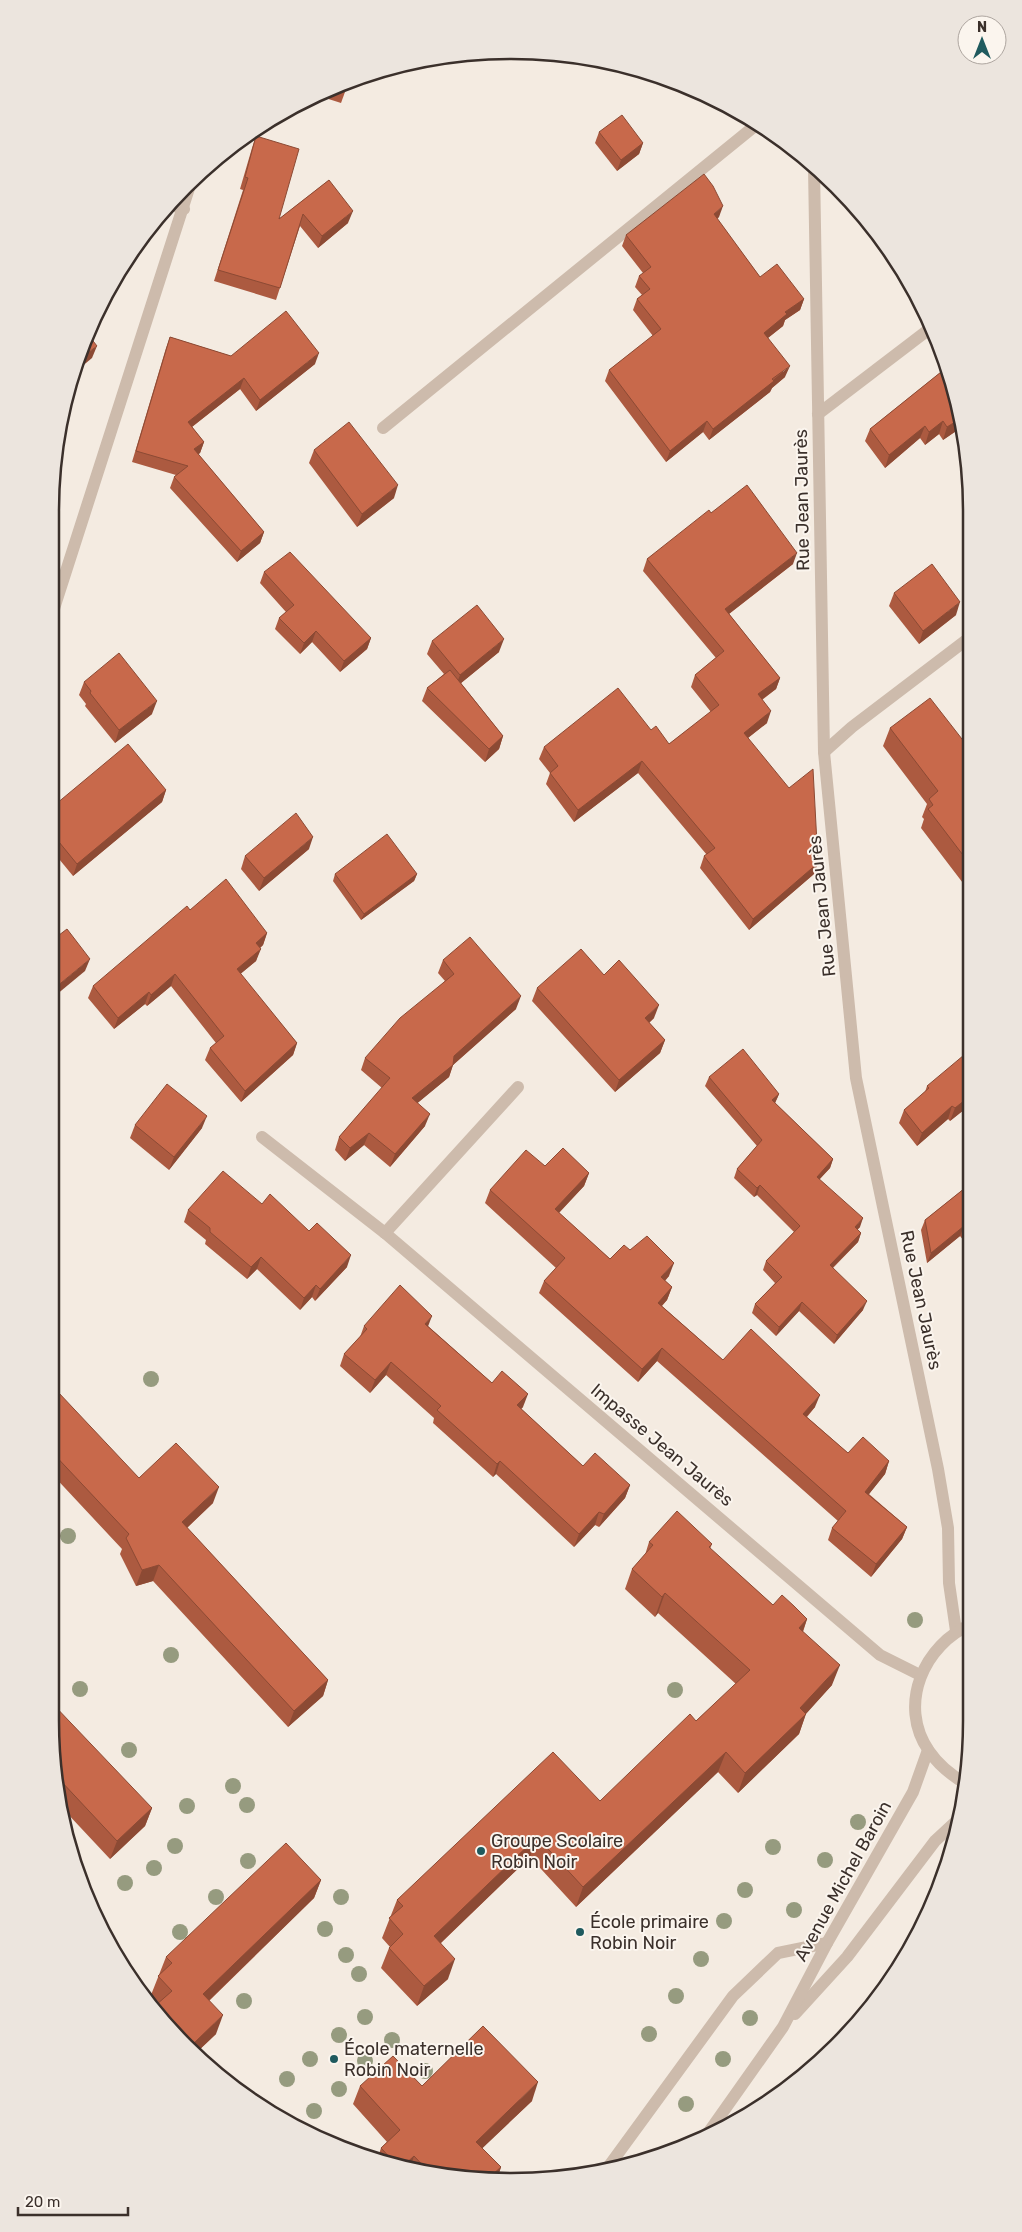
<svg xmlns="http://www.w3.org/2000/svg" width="1022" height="2232" viewBox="0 0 1022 2232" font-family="Rubik,sans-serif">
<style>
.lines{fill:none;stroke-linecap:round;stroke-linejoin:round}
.minor{stroke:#cdbbac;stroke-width:12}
.tree{fill:#969b7f}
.wall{fill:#ac5a40}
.shaded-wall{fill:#8c4a34}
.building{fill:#c8694b;stroke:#8c4a34}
.poi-dot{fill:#1f5a5e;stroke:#fbf5ee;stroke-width:2}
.labels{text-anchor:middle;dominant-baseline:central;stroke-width:4;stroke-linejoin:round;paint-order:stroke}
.street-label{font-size:18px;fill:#3b302b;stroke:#fbf5ee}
.poi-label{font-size:18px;fill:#3b302b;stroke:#fbf5ee;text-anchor:start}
.rim{fill:none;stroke:#3b302b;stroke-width:2.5}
</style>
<rect width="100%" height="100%" fill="#f4ebe1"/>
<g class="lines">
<!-- minor -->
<g class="minor">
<path d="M 814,168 L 824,752 L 856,1078 L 938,1469 L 948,1528 L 949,1583 L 956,1631"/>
<path d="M 169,204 L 184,209"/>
<path d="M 818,414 L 932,327"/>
<path d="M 383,428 L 756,125"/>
<path d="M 50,621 L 192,179"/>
<path d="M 824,752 L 852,727 L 969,638"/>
<path d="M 518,1087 L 385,1233 L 880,1655 L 920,1675"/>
<path d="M 262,1137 L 385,1233"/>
<path d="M 966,1784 C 951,1775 939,1766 929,1751 C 897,1705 924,1644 972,1624"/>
<path d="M 795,2014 L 847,1957 L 935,1841 L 962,1816"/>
<path d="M 706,2136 L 783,2027 L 827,1943 L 913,1792 L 928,1750"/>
<path d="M 606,2170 L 733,1996 L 778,1953 L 827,1943"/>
</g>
</g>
<!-- trees -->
<g class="tree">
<circle cx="151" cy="1379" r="8"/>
<circle cx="68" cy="1536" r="8"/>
<circle cx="915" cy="1620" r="8"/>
<circle cx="171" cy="1655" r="8"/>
<circle cx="80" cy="1689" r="8"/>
<circle cx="675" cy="1690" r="8"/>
<circle cx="129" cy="1750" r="8"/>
<circle cx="233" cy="1786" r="8"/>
<circle cx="247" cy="1805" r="8"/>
<circle cx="187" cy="1806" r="8"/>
<circle cx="858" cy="1822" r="8"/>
<circle cx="175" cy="1846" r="8"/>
<circle cx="773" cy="1847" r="8"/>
<circle cx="825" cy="1860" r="8"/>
<circle cx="248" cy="1861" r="8"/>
<circle cx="154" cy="1868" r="8"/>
<circle cx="125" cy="1883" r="8"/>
<circle cx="745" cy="1890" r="8"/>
<circle cx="216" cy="1897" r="8"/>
<circle cx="341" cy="1897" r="8"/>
<circle cx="794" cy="1910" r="8"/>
<circle cx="724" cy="1921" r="8"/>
<circle cx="325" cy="1929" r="8"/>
<circle cx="180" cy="1932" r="8"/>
<circle cx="346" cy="1955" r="8"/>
<circle cx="701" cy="1959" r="8"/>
<circle cx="359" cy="1974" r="8"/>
<circle cx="676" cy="1996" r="8"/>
<circle cx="244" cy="2001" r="8"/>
<circle cx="365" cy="2017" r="8"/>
<circle cx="750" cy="2018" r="8"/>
<circle cx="649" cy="2034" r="8"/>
<circle cx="339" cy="2035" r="8"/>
<circle cx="392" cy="2040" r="8"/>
<circle cx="310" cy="2059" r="8"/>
<circle cx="723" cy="2059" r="8"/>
<circle cx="365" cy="2061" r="8"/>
<circle cx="425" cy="2071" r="8"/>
<circle cx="287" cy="2079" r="8"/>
<circle cx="339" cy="2089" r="8"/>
<circle cx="686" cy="2104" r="8"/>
<circle cx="314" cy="2111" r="8"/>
</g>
<!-- wall -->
<g class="wall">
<path d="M 349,81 L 341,103 L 316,95 L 334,85 Z"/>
<path d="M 685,84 L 687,85 L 701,93 L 695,97 Z"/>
<path d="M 599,132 L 643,143 L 639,154 L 617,171 L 595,143 Z"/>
<path d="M 256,136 L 279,219 L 329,180 L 348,223 L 318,248 L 300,226 L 276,300 L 214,281 L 243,190 L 240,189 L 252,148 Z"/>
<path d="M 719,217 L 717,219 L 760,277 L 804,299 L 800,310 L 785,320 L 783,326 L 768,338 L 785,377 L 772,388 L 770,392 L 709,440 L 703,432 L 666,462 L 605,381 L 609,370 L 653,336 L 633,310 L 637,299 L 642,295 L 635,287 L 639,276 L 643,273 L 622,246 L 626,235 Z"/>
<path d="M 170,337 L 231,356 L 315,364 L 256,411 L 240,389 L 192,427 L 204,442 L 200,453 L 198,454 L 264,532 L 260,543 L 237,562 L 170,488 L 174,477 L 176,475 L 132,462 L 166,348 Z"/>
<path d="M 946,368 L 962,427 L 943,440 L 939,434 L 925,445 L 920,438 L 885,468 L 865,441 L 870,429 Z"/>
<path d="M 314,450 L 394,498 L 357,527 L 309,463 Z"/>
<path d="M 711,513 L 793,564 L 729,614 L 780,678 L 776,689 L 762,700 L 767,723 L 748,738 L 818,863 L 814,874 L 749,930 L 700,868 L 704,856 L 707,855 L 638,773 L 574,822 L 546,784 L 550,773 L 539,759 L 544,747 L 651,730 L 669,744 L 711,712 L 691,687 L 695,675 L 716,658 L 643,571 L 647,559 Z"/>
<path d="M 264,572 L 371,638 L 367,649 L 340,672 L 312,642 L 300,654 L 275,629 L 279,618 L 286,612 L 260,583 Z"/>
<path d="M 894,593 L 956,615 L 919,644 L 889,606 Z"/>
<path d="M 432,641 L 499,652 L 461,683 L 503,736 L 499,749 L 485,762 L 422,701 L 427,688 L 444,674 L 427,654 Z"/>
<path d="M 84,682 L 152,714 L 115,743 L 85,706 L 86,704 L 79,695 Z"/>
<path d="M 890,728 L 969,748 L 969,891 L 921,828 L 924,819 L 922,817 L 927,804 L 883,746 Z"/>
<path d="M 166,790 L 162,802 L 73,876 L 50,848 L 50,809 Z"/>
<path d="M 309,849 L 259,891 L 241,869 L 245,856 Z"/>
<path d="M 335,874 L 417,874 L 414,881 L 361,920 L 333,881 Z"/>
<path d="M 190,910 L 267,933 L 263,945 L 260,948 L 256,961 L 240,974 L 297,1043 L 293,1055 L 241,1102 L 205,1060 L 210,1048 L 216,1043 L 171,986 L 147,1006 L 145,1004 L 114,1029 L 88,998 L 93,986 Z"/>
<path d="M 443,960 L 516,1009 L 453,1065 L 449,1077 L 417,1103 L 425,1126 L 390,1167 L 364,1145 L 345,1161 L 335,1150 L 339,1137 L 382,1088 L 361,1070 L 365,1058 L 445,981 L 438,973 Z"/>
<path d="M 604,975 L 654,1018 L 649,1023 L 665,1040 L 660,1053 L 615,1092 L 532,1001 L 537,988 Z"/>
<path d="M 709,1077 L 779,1094 L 775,1103 L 833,1159 L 830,1168 L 819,1180 L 860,1227 L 857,1230 L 861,1233 L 858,1242 L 833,1268 L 863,1310 L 834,1344 L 799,1311 L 776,1336 L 752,1313 L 755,1304 L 775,1283 L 763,1270 L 766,1261 L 794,1232 L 757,1195 L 754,1197 L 734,1178 L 737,1169 L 757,1146 L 705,1086 Z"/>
<path d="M 927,1086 L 970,1105 L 950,1121 L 948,1119 L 917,1146 L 899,1123 L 904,1110 L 925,1092 Z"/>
<path d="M 135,1125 L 202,1128 L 169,1170 L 130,1138 Z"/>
<path d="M 545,1166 L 589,1173 L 584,1186 L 559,1213 L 610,1259 L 630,1250 L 669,1276 L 665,1281 L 672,1287 L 667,1300 L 662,1306 L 723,1360 L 815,1407 L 807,1417 L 848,1453 L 889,1461 L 885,1474 L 869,1494 L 907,1527 L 902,1539 L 871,1577 L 828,1540 L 832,1528 L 838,1521 L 657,1361 L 638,1382 L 539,1293 L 544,1281 L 556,1268 L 485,1203 L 490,1190 Z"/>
<path d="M 970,1184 L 970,1236 L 964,1241 L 960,1236 L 927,1263 L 921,1230 L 925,1220 Z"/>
<path d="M 262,1204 L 347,1267 L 315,1301 L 312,1297 L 300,1310 L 257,1269 L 247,1279 L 205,1244 L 206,1240 L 184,1222 L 188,1210 Z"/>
<path d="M 364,1326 L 428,1326 L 492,1383 L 523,1407 L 521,1409 L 583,1466 L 630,1485 L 625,1498 L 599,1527 L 595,1525 L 574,1547 L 496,1474 L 493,1477 L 433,1423 L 434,1418 L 386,1375 L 370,1393 L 340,1366 L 344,1354 L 360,1337 Z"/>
<path d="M 50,1399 L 139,1478 L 213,1503 L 187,1528 L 328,1680 L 323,1696 L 288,1727 L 153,1581 L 136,1586 L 120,1554 L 122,1549 L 50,1472 Z"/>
<path d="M 971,1425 L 971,1457 L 962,1443 L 968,1428 Z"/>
<path d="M 649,1542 L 712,1544 L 710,1549 L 773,1605 L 807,1619 L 803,1632 L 832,1685 L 806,1713 L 799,1734 L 738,1793 L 718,1772 L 576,1907 L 530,1857 L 441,1943 L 448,1979 L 417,2006 L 381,1968 L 389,1948 L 390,1947 L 382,1938 L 397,1900 L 600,1801 L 696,1721 L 736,1684 L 658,1613 L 655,1617 L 625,1589 L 632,1569 L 645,1555 Z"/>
<path d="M 50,1721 L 152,1808 L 145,1826 L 110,1859 L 65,1811 Z"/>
<path d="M 321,1880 L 314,1898 L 209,2001 L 216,2034 L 197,2052 L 164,2025 L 154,2011 L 156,2005 L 159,2003 L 151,1995 L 166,1957 Z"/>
<path d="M 360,2086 L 422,2086 L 532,2101 L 482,2148 L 501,2167 L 498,2176 L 421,2173 L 378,2157 L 381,2148 L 387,2142 L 353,2104 Z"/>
</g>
<!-- shaded-wall -->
<g class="shaded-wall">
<path d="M 697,91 L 701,93 L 695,97 Z"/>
<path d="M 643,143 L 639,154 L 617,171 L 621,160 Z"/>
<path d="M 723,206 L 719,217 L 709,225 L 714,214 Z"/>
<path d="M 353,211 L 348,223 L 318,248 L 322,236 Z"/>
<path d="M 804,299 L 800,310 L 785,320 L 783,326 L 760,344 L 764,333 L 785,312 Z"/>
<path d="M 97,346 L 92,358 L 74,373 L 77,361 Z"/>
<path d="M 319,353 L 315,364 L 256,411 L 260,400 Z"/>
<path d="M 790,366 L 785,377 L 772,388 L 770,392 L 709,440 L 713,429 Z"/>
<path d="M 244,378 L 240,389 L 184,433 L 188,422 Z"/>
<path d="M 960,419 L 962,427 L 943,440 L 947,427 Z"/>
<path d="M 707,421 L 703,432 L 666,462 L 670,451 Z"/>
<path d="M 943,421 L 939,434 L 925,445 L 929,432 Z"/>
<path d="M 925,426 L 920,438 L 885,468 L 889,455 Z"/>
<path d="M 204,442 L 200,453 L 190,460 L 194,449 Z"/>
<path d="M 398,485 L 394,498 L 357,527 L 362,514 Z"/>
<path d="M 264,532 L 260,543 L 237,562 L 241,551 Z"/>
<path d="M 797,553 L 793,564 L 721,620 L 725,609 Z"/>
<path d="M 960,602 L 956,615 L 919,644 L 923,631 Z"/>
<path d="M 316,631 L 312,642 L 300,654 L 304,643 Z"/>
<path d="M 371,638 L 367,649 L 340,672 L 344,661 Z"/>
<path d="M 504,639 L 499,652 L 455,688 L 460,675 Z"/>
<path d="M 780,678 L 776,689 L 753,706 L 758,694 Z"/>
<path d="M 157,701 L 152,714 L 115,743 L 119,730 Z"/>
<path d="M 771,711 L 767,723 L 740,744 L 744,733 Z"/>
<path d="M 503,736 L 499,749 L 485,762 L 489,749 Z"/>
<path d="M 642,761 L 638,773 L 574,822 L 578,810 Z"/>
<path d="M 969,778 L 969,791 L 965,781 Z"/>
<path d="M 166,790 L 162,802 L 73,876 L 77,864 Z"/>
<path d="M 313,837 L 309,849 L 259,891 L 264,878 Z"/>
<path d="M 818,863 L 814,874 L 749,930 L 753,919 Z"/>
<path d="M 417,874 L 414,881 L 361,920 L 364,914 Z"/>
<path d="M 267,933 L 263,945 L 252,955 L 256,943 Z"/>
<path d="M 261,949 L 256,961 L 232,981 L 237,969 Z"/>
<path d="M 90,959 L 85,971 L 50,1000 L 50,992 Z"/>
<path d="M 175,974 L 171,986 L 147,1006 L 151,995 Z"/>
<path d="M 149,992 L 145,1004 L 114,1029 L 118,1018 Z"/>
<path d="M 521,996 L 516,1009 L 453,1065 L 449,1077 L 408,1111 L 412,1098 L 454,1056 Z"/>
<path d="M 659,1005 L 654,1018 L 640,1031 L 645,1018 Z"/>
<path d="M 665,1040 L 660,1053 L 615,1092 L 619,1080 Z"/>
<path d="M 297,1043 L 293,1055 L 241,1102 L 245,1091 Z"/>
<path d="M 779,1094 L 775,1103 L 772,1100 Z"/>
<path d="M 970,1096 L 970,1105 L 950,1121 L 955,1108 Z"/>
<path d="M 952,1106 L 948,1119 L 917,1146 L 922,1133 Z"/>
<path d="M 430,1114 L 425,1126 L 390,1167 L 395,1154 Z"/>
<path d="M 207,1116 L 202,1128 L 169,1170 L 174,1157 Z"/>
<path d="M 369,1133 L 364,1145 L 345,1161 L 350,1148 Z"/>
<path d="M 833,1159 L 830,1168 L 813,1186 L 817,1177 Z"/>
<path d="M 589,1173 L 584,1186 L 550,1222 L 555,1209 Z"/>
<path d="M 760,1185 L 757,1195 L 754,1197 L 757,1188 Z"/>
<path d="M 863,1218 L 860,1227 L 851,1236 L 855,1227 Z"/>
<path d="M 964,1226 L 960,1236 L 927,1263 L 931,1253 Z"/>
<path d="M 970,1229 L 970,1236 L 964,1241 L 968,1231 Z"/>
<path d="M 861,1233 L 858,1242 L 826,1274 L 830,1265 Z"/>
<path d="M 351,1255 L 347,1267 L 315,1301 L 320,1289 Z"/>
<path d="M 261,1257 L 257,1269 L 247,1279 L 251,1267 Z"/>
<path d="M 674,1263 L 669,1276 L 656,1290 L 661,1277 Z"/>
<path d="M 316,1285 L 312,1297 L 300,1310 L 304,1298 Z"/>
<path d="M 672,1287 L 667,1300 L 653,1315 L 658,1303 Z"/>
<path d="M 867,1301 L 863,1310 L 834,1344 L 837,1335 Z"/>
<path d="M 802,1302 L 799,1311 L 776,1336 L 779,1327 Z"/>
<path d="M 432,1316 L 427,1329 L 425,1324 Z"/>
<path d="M 662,1348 L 657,1361 L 638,1382 L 642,1369 Z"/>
<path d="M 391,1362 L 386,1375 L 370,1393 L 375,1380 Z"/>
<path d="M 528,1394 L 523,1407 L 512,1418 L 517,1405 Z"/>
<path d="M 820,1395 L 815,1407 L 798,1426 L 803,1414 Z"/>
<path d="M 500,1461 L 496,1474 L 493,1477 L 497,1464 Z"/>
<path d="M 889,1461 L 885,1474 L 861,1504 L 865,1492 Z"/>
<path d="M 630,1485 L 625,1498 L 599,1527 L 604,1514 Z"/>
<path d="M 219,1487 L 213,1503 L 176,1538 L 182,1522 Z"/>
<path d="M 599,1512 L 595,1525 L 574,1547 L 579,1534 Z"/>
<path d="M 907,1527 L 902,1539 L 871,1577 L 876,1564 Z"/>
<path d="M 159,1565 L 153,1581 L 136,1586 L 142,1570 Z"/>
<path d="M 665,1593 L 658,1613 L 655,1617 L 662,1597 Z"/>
<path d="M 807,1619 L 800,1639 L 799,1628 Z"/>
<path d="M 840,1665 L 832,1685 L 806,1714 L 799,1734 L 738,1793 L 745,1773 L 800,1708 Z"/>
<path d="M 328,1680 L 323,1696 L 288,1727 L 294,1711 Z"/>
<path d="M 726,1752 L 718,1772 L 576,1907 L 583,1887 Z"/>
<path d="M 152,1808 L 145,1826 L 110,1859 L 117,1841 Z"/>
<path d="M 537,1837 L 530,1857 L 427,1956 L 434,1936 Z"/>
<path d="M 321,1880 L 314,1898 L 196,2013 L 203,1994 Z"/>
<path d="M 455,1959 L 448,1979 L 417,2006 L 424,1986 Z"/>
<path d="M 223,2015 L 216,2034 L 197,2052 L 192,2047 L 193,2044 Z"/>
<path d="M 538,2082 L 532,2101 L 470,2160 L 476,2142 Z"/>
<path d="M 414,2156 L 410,2169 L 403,2166 Z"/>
<path d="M 501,2167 L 498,2176 L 492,2175 Z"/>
</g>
<!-- building -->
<g class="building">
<path d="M 349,81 L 346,90 L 333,86 L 334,85 Z"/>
<path d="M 622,115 L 643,143 L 621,160 L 599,132 Z"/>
<path d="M 256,136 L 299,149 L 279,219 L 329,180 L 353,211 L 322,236 L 303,214 L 280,288 L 218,270 L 248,178 L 245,177 Z"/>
<path d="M 704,174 L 713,186 L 723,206 L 714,214 L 760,277 L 777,264 L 804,299 L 785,312 L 787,314 L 764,333 L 790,366 L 772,379 L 774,381 L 713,429 L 707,421 L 670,451 L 609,370 L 661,329 L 637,299 L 650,289 L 639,276 L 651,267 L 626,235 Z"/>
<path d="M 286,311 L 319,353 L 260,400 L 244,378 L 188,422 L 204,442 L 194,449 L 264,532 L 241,551 L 174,477 L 188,466 L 136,451 L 170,337 L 231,356 Z"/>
<path d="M 86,332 L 97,346 L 77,361 L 85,335 Z"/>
<path d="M 946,368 L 960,419 L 947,427 L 943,421 L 929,432 L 925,426 L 889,455 L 870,429 Z"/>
<path d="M 349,422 L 398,485 L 362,514 L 314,450 Z"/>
<path d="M 747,485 L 797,553 L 725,609 L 780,678 L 758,694 L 771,711 L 744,733 L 789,788 L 813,769 L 818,863 L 753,919 L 704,856 L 715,848 L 642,761 L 578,810 L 550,773 L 558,766 L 544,747 L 618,688 L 651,730 L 656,726 L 669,744 L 719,705 L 695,675 L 724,651 L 647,559 L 709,510 L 711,513 Z"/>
<path d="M 290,552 L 371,638 L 344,661 L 316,631 L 304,643 L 279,618 L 294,605 L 264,572 Z"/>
<path d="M 932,564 L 960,602 L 923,631 L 894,593 Z"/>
<path d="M 477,605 L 504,639 L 460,675 L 432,641 Z"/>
<path d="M 119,653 L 157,701 L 119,730 L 90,693 L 91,691 L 84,682 Z"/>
<path d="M 450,670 L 503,736 L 489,749 L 427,688 Z"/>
<path d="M 930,698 L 969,748 L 969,778 L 965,781 L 969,786 L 969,863 L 928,809 L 933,805 L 929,799 L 938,791 L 890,728 Z"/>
<path d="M 128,744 L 166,790 L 77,864 L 50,831 L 50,826 L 58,820 L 50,811 L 50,809 Z"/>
<path d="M 296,813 L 313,837 L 264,878 L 245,856 Z"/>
<path d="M 387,834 L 417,874 L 364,914 L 335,874 Z"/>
<path d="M 226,879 L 267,933 L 256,943 L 261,949 L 237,969 L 297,1043 L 245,1091 L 210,1048 L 224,1036 L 175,974 L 151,995 L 149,992 L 118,1018 L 93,986 L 187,906 L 190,910 Z"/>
<path d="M 67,929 L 90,959 L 50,992 L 50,942 Z"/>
<path d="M 470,937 L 521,996 L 454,1056 L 453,1065 L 412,1098 L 430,1114 L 395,1154 L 369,1133 L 350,1148 L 339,1137 L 390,1078 L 365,1058 L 400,1018 L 454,974 L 443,960 Z"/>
<path d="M 581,949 L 604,975 L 619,960 L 659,1005 L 645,1018 L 665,1040 L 619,1080 L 537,988 Z"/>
<path d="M 743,1049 L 779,1094 L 772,1100 L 833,1159 L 817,1177 L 863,1218 L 855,1227 L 861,1233 L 830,1265 L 867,1301 L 837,1335 L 802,1302 L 779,1327 L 755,1304 L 782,1277 L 766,1261 L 800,1226 L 760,1185 L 757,1188 L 737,1169 L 762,1140 L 709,1077 Z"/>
<path d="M 970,1050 L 970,1096 L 955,1108 L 952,1106 L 922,1133 L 904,1110 L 929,1088 L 927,1086 Z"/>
<path d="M 167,1084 L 207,1116 L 174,1157 L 135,1125 Z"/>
<path d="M 563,1148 L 589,1173 L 555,1209 L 610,1259 L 624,1245 L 630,1250 L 647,1236 L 674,1263 L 661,1277 L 672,1287 L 658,1303 L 723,1360 L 751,1329 L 820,1395 L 803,1414 L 848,1453 L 863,1437 L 889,1461 L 865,1492 L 907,1527 L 876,1564 L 832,1528 L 846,1511 L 662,1348 L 642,1369 L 544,1281 L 565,1258 L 490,1190 L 526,1150 L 545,1166 Z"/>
<path d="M 223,1171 L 262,1204 L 270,1194 L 309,1231 L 317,1223 L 351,1255 L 320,1289 L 316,1285 L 304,1298 L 261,1257 L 251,1267 L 210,1232 L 210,1228 L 188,1210 Z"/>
<path d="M 970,1184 L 970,1229 L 968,1231 L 964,1226 L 931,1253 L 925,1220 Z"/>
<path d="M 400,1285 L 432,1316 L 425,1324 L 492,1383 L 502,1371 L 528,1394 L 517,1405 L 583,1466 L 595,1453 L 630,1485 L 604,1514 L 599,1512 L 579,1534 L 500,1461 L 497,1464 L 437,1410 L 441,1406 L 391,1362 L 375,1380 L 344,1354 L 367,1329 L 364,1326 Z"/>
<path d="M 58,1392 L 139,1478 L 176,1443 L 219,1487 L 182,1522 L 328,1680 L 294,1711 L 159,1565 L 142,1570 L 126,1538 L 129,1534 L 50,1450 L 50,1399 Z"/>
<path d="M 971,1425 L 971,1433 L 968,1428 Z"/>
<path d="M 677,1511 L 712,1544 L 709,1547 L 773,1605 L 782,1595 L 794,1606 L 807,1619 L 799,1628 L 840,1665 L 800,1708 L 806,1714 L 745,1773 L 726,1752 L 583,1887 L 537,1837 L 434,1936 L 455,1959 L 424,1986 L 389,1948 L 403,1934 L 389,1918 L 403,1906 L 397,1900 L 553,1752 L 600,1801 L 690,1714 L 696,1721 L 750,1670 L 665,1593 L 662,1597 L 632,1569 L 653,1545 L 649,1542 Z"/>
<path d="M 50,1701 L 152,1808 L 117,1841 L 60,1780 L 50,1721 Z"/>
<path d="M 286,1843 L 321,1880 L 203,1994 L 223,2015 L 193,2044 L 156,2005 L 172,1991 L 158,1976 L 172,1963 L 166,1957 Z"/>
<path d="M 483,2026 L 538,2082 L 476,2142 L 501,2167 L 492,2175 L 430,2173 L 414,2156 L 403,2166 L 395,2163 L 381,2148 L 400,2130 L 360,2086 L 393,2056 L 422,2086 Z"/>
</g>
<!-- markers -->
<g class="poi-dot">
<circle cx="481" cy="1851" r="5"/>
<circle cx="580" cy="1932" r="5"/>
<circle cx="334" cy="2059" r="5"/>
</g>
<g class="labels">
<!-- street labels -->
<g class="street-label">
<text transform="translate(802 500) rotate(-91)">Rue Jean Jaurès</text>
<text transform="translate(822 906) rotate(-96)">Rue Jean Jaurès</text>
<text transform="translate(921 1300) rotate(78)">Rue Jean Jaurès</text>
<text transform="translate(662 1445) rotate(40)">Impasse Jean Jaurès</text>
<text transform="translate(843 1881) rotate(-61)">Avenue Michel Baroin</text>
</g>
<!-- poi labels -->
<g class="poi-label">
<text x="491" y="1841">Groupe Scolaire<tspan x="491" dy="21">Robin Noir</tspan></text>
<text x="590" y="1922">École primaire<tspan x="590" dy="21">Robin Noir</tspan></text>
<text x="344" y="2049">École maternelle<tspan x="344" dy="21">Robin Noir</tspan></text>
</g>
</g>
<!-- crop -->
<path d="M0 0H1022V2232H0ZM511 59H511A452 452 0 0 1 963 511V1721A452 452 0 0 1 511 2173H511A452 452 0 0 1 59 1721V511A452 452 0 0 1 511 59Z" fill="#ece5de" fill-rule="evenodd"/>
<path class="rim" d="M511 59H511A452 452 0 0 1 963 511V1721A452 452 0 0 1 511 2173H511A452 452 0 0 1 59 1721V511A452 452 0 0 1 511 59Z"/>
<!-- north arrow -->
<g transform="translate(982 40)"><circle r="24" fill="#fbf5ee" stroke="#aea6a0"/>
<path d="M0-4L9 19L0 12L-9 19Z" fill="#1f5a5e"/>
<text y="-8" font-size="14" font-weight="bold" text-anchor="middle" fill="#3b302b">N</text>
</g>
<!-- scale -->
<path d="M18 2207v8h110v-8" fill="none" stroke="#3b302b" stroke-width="2.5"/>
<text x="25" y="2207" font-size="15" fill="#3b302b" stroke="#fbf5ee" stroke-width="4" paint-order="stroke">20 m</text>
</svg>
